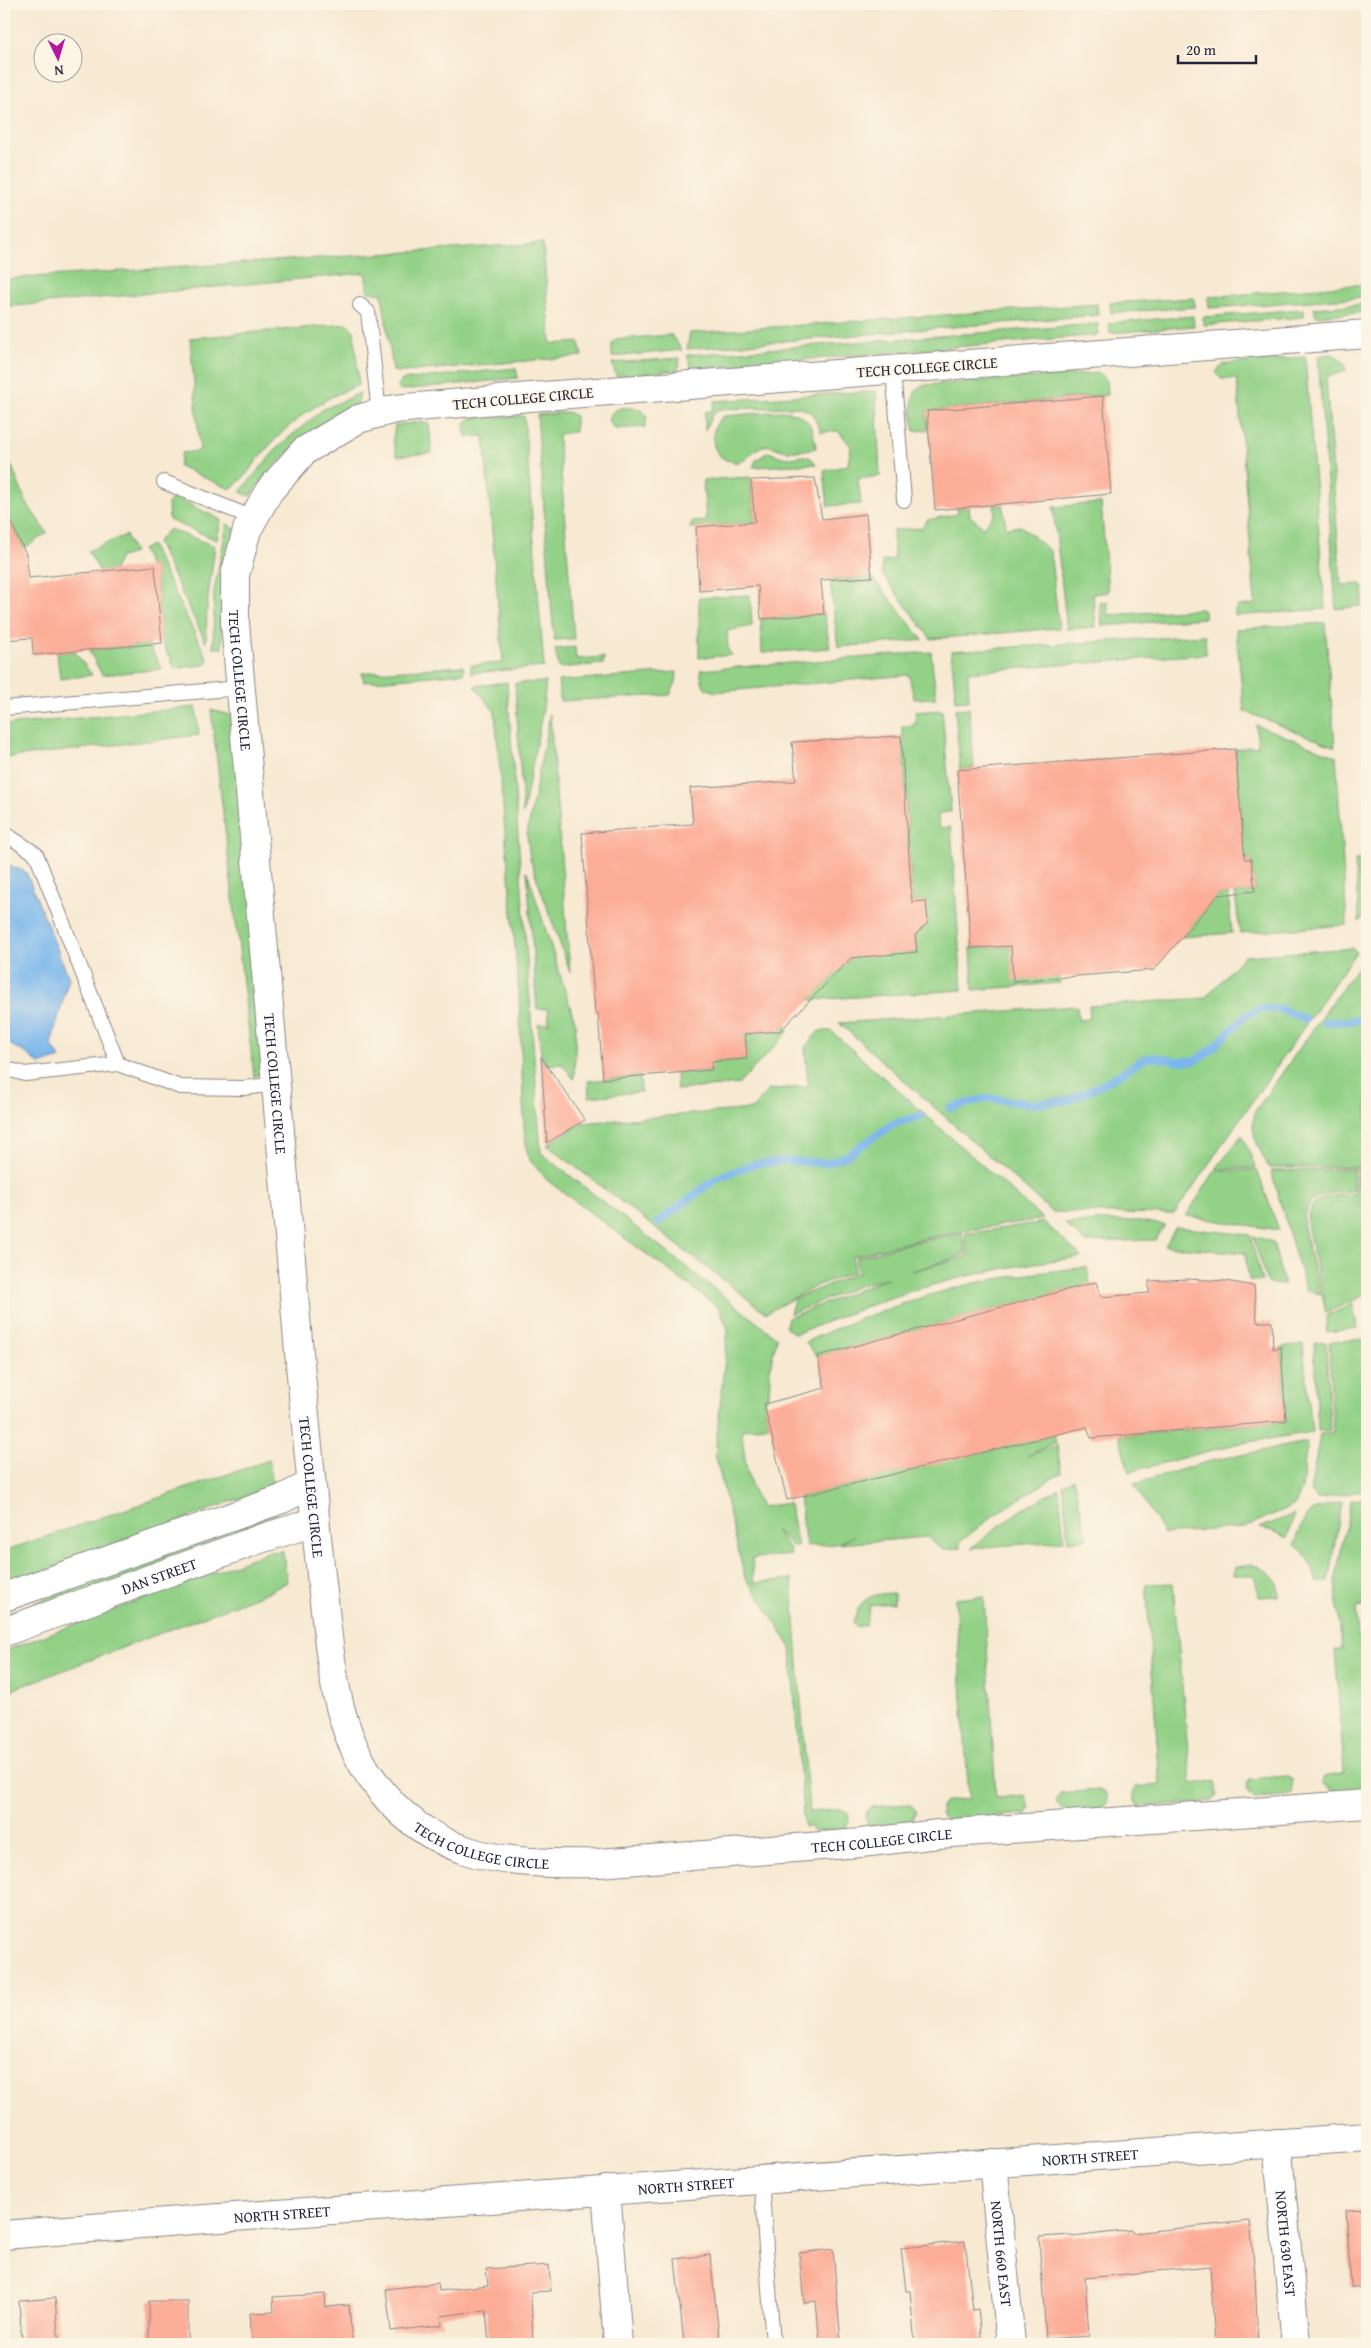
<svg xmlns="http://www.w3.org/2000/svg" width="1371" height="2348" viewBox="0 0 1371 2348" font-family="'Gentium Book Plus',serif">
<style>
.green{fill:#93d187;stroke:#5a7a61}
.water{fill:#79b6ec;stroke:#4e6c94}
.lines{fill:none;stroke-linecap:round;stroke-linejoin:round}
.stream{stroke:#79b6ec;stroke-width:8}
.building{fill:#fcad98}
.lane-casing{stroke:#8c8686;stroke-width:16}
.street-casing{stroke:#8c8686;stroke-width:30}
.secondary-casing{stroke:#8c8686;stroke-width:30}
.lane{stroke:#fff;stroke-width:14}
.street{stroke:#fff;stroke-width:28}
.secondary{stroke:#fff;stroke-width:28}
.labels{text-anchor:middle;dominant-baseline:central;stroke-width:4;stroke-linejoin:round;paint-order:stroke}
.street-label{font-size:15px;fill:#22223b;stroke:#fcf5e5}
</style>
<rect width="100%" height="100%" fill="#fcf5e5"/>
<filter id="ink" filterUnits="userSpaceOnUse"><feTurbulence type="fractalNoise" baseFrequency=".02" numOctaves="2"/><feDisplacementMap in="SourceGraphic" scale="10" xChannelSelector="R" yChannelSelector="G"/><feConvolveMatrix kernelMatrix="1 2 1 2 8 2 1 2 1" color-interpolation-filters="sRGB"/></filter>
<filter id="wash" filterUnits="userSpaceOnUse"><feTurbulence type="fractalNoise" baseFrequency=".0096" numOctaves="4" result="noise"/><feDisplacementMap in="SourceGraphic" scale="20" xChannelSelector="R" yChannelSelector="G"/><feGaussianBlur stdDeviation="1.12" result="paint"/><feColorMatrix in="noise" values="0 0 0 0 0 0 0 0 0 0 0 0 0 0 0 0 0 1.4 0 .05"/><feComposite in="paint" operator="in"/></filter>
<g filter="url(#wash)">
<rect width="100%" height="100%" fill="#f7e9d2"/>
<!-- green -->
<g class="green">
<path d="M 543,243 L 551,344 L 579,342 L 582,356 L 401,372 L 393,371 L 382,294 L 368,292 L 365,273 L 4,307 L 4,279 Z"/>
<path d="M 1367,284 L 1367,297 L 1209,308 L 1208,297 Z"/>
<path d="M 1194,298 L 1195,307 L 1111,313 L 1110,303 Z"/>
<path d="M 1097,304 L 1098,315 L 687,349 L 690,333 Z"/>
<path d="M 1367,304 L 1367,312 L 1316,316 L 1314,308 Z"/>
<path d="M 1304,309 L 1304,317 L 1204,325 L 1203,317 Z"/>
<path d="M 1193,316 L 1194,326 L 1110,333 L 1109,323 Z"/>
<path d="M 348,324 L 354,331 L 359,385 C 322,398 289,422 264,452 C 253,465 244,480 230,489 L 179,466 L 182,453 L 200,451 L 190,338 Z"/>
<path d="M 1098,324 L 1099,335 L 692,369 L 687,355 Z"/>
<path d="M 672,335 L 682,350 L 612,357 L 612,343 L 616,339 Z"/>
<path d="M 1331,354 C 1339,357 1346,361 1346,371 L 1326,377 L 1341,585 L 1361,584 L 1364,589 L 1361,606 L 1336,609 L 1318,356 Z"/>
<path d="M 1305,357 L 1325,609 L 1235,616 L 1235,610 L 1238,606 L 1255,604 L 1237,379 L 1221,379 L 1216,372 L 1224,364 Z"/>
<path d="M 680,358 L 678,370 L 616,376 L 612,363 Z"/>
<path d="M 516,368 L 518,378 L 402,390 L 397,388 L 402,380 Z"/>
<path d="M 1100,373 L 1106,379 L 1107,395 L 927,411 L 928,430 L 914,431 C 913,417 907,392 923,385 Z"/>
<path d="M 876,391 L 880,476 L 858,479 L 861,504 L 828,506 L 824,471 L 848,465 L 851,446 L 838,431 L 821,432 L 812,413 L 800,407 L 719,409 L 711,417 L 705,430 L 705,412 L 713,410 L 714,401 Z"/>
<path d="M 360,393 L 357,405 L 312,430 L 272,468 L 250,496 L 240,492 L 278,447 L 322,410 Z"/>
<path d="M 622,408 C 632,408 640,407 647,415 L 645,427 L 614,429 L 608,420 C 611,412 614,410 622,408 Z"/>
<path d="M 781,411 C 806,412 813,424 816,448 C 808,449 798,452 789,451 C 780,451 772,444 763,446 C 748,451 748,468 727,460 C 709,454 709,425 724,416 Z"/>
<path d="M 568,412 L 575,416 L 575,432 L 558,434 L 574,639 L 554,640 L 537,415 Z"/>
<path d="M 524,416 L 544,667 L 471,673 L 471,665 L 503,663 L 484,436 L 467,437 L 464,432 C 465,426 465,422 470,418 Z"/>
<path d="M 422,422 L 429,424 L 432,453 L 397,456 L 393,440 L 395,425 Z"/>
<path d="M 768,452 C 775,454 782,458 789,458 C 801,457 808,452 816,464 L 753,467 L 756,460 Z"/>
<path d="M 4,457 L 12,467 L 26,502 L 47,533 L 26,547 L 23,547 L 4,508 Z"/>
<path d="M 750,477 L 755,522 L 690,528 L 692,522 L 706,521 L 703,480 Z"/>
<path d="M 175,497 L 221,520 L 217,540 L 169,520 L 168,503 Z"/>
<path d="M 1101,503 L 1108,592 L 1093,594 L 1096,627 L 1067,629 L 1053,507 Z"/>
<path d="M 994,505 L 1003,505 L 1006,528 L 1021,526 L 1050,551 L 1059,628 L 931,639 L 882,574 L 882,561 L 894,560 L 893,530 L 922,528 L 927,520 L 958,514 L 957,508 L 969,507 L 970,516 L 983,527 L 995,514 Z"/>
<path d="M 227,524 L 235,529 L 222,594 L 222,648 L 213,648 L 214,591 Z"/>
<path d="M 169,529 L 215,546 L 207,605 L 206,643 L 157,542 Z"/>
<path d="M 126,535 L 134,553 L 120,557 L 114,570 L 100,572 L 88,551 Z"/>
<path d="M 151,545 L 208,660 L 204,665 L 175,668 L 162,643 L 155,567 L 150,567 L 142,550 Z"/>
<path d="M 872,577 L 923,640 L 838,647 L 830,580 Z"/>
<path d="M 750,595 L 752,626 L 727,631 L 728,650 L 732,655 L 699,658 L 699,598 Z"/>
<path d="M 1100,602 L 1107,602 L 1109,615 L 1201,609 L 1204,611 L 1204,618 L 1102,626 Z"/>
<path d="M 824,614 L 830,648 L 762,653 L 761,619 Z"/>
<path d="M 1325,623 L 1335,747 L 1244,711 L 1236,629 Z"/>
<path d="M 1205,635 L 1206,654 L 968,672 L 969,700 L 956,701 L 951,651 Z"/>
<path d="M 148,644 L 162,669 L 102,675 L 89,650 Z"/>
<path d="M 575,647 L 576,659 L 604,657 L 603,664 L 559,668 L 555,649 Z"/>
<path d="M 74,651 L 92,675 L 60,679 L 57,653 Z"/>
<path d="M 931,652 L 936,698 L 914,699 L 909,675 L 715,692 L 705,688 L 702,682 L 700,670 Z"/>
<path d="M 463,666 L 464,673 L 364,682 L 362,673 Z"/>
<path d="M 677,672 L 676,682 L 670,695 L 560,701 L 558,681 Z"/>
<path d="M 507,682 L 541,1153 L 777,1338 L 771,1363 L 769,1392 L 764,1404 L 769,1425 L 742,1430 C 744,1458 747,1482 761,1507 L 789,1503 L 798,1547 L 794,1547 L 775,1530 L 789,1548 L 791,1555 L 752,1558 L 754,1583 L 792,1579 L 809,1812 L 841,1809 L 848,1813 L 849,1820 L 844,1829 L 813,1832 L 810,1827 L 804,1827 L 791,1648 L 759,1596 L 745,1578 L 715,1454 L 728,1328 L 718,1307 L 548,1181 L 528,1158 L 524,1127 L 519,995 L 495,712 L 474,686 Z"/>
<path d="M 546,682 L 543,708 L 523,814 L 515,683 Z"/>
<path d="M 196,707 L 199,735 L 4,758 L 4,725 Z"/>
<path d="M 969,708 L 974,768 L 960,770 L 955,709 Z"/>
<path d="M 211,710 L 235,716 L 266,1071 L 254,1077 Z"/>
<path d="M 942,710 L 951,811 L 938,814 L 940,828 L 951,827 L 962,990 L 810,1000 L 853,956 L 917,952 L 915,935 L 928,923 L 926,901 L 912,902 L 902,727 L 916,724 L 915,712 Z"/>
<path d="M 550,714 L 570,972 L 530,859 L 527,834 Z"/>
<path d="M 1256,725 L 1336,756 L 1347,925 L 1240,933 L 1235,893 L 1255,891 L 1251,859 L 1240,859 L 1243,842 L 1235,749 L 1258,746 Z"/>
<path d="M 1367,859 L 1367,913 L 1359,922 L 1355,860 Z"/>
<path d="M 527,871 L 576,1025 L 574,1079 L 562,1064 L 542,1065 L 538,1024 L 549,1023 L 548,1009 L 537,1009 Z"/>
<path d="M 1228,894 L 1232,933 L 1182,937 L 1218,895 Z"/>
<path d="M 1011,946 L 1059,977 L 1060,983 L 973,990 L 971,948 Z"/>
<path d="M 1353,948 L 1356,952 L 1174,1214 L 1052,1212 L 839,1023 L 1077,1006 L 1078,1020 L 1090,1019 L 1089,1006 L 1205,998 L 1244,956 Z"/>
<path d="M 1367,953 L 1367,1294 L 1326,1313 L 1308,1230 C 1303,1196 1330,1195 1355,1194 L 1357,1167 L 1269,1168 C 1260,1149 1247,1131 1256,1110 Z"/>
<path d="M 786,1025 L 787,1033 L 739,1084 L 677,1090 L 676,1073 L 711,1070 L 711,1062 L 747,1059 L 745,1034 Z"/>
<path d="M 819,1031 L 831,1031 L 1043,1219 C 978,1228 915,1238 852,1257 L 856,1271 L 818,1285 L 766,1313 L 547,1145 L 581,1123 L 752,1109 L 768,1090 L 808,1086 L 805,1047 Z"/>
<path d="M 640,1076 L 641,1092 L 589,1097 L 588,1081 Z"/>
<path d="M 1242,1135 L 1256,1168 L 1216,1169 Z"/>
<path d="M 1354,1169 L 1353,1191 C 1325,1192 1300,1196 1304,1231 L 1320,1294 L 1306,1291 L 1271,1171 Z"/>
<path d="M 1257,1170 L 1279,1230 L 1186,1216 L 1215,1171 Z"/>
<path d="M 1097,1221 L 1139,1221 L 1165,1225 L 1155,1240 L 1085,1242 L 1065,1224 Z"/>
<path d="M 1044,1222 L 1082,1257 C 1015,1264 948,1278 884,1300 C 855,1311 825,1323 795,1334 L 785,1327 L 788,1318 L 888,1278 L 861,1285 L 790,1314 L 794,1299 L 859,1272 L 855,1258 L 906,1244 L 962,1233 L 966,1254 L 912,1271 L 968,1256 L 965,1234 Z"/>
<path d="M 1176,1227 L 1250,1235 L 1262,1281 L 1249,1280 L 1245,1253 L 1165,1246 Z"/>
<path d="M 1253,1236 L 1273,1242 L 1284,1285 L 1267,1283 Z"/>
<path d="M 1087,1267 L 1090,1284 L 817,1356 L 805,1342 C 856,1319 911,1299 966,1285 C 1006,1276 1046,1272 1087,1267 Z"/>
<path d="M 1353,1304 L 1357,1328 L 1327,1332 L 1326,1316 Z"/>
<path d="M 1361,1339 L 1367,1343 L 1367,1490 L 1317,1499 L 1310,1492 L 1320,1434 L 1333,1432 L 1329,1342 Z"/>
<path d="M 1326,1342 L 1330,1430 L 1318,1431 L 1314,1343 Z"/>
<path d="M 1303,1344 L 1312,1432 L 1236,1444 L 1129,1472 L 1119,1436 L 1286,1421 L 1281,1347 Z"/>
<path d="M 1054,1434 L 1056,1442 L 1027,1456 L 1057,1445 L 1061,1473 L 997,1513 L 960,1542 L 960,1548 L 943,1550 L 927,1537 L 840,1544 L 853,1536 L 837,1544 L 806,1546 L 799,1497 Z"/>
<path d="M 1307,1442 L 1302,1488 L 1295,1505 L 1245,1527 L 1164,1534 L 1134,1484 L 1210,1461 Z"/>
<path d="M 269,1460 L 273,1486 L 4,1586 L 4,1551 Z"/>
<path d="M 1074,1479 L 1087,1539 L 1068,1541 L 1063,1485 Z"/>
<path d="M 1059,1488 L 1064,1541 L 971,1548 L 1015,1514 Z"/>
<path d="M 1367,1498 L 1367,1518 L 1365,1518 L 1367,1606 L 1357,1608 L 1356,1613 L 1358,1637 L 1367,1642 L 1367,1793 C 1352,1794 1333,1796 1322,1783 L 1324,1777 L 1344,1772 L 1335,1650 L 1342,1650 L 1335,1581 L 1351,1500 Z"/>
<path d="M 1342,1502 L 1328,1582 L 1316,1582 C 1314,1567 1308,1554 1295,1545 C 1307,1509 1305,1511 1342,1502 Z"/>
<path d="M 275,1513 L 280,1517 L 279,1522 L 4,1625 L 4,1614 Z"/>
<path d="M 1294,1514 L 1287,1538 L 1273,1531 L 1260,1528 Z"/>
<path d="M 283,1551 L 287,1582 L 271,1591 L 4,1693 L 4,1651 L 268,1552 Z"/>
<path d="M 1253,1565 C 1267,1568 1280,1580 1279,1596 L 1258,1597 L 1255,1575 L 1233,1575 L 1235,1567 Z"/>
<path d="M 1173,1583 L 1191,1784 L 1215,1781 L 1217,1796 L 1210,1802 L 1139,1807 C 1133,1800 1131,1795 1136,1787 L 1160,1785 L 1146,1584 Z"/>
<path d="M 894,1593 L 894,1603 L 870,1605 L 866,1625 L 857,1627 L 853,1623 C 860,1598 869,1594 894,1593 Z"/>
<path d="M 984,1596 L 996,1798 L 1025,1795 L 1029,1808 L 1026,1814 L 947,1820 L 941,1815 L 941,1807 L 946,1801 L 969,1799 L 955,1599 Z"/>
<path d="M 1287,1776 L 1293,1780 L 1291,1793 L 1284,1796 L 1253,1798 C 1247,1792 1245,1788 1249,1779 Z"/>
<path d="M 1099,1790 L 1106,1793 L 1108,1801 L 1104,1807 C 1090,1812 1063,1818 1056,1802 L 1060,1793 Z"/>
<path d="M 907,1804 L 912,1806 L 916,1811 L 912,1819 C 899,1825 883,1828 868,1824 L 865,1817 L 867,1811 L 871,1807 Z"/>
</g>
<!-- water -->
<path class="water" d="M 4,863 L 26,872 L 69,978 L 51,1044 L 60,1058 L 40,1065 L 27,1054 L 4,1041 Z"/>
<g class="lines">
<!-- stream -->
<g class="stream">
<path d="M 1325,1022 L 1351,1021 L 1367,1018"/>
<path d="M 950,1108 L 988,1098 L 1033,1104 L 1070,1100 L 1105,1083 L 1144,1059 L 1155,1057 L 1175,1061 L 1195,1061 L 1210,1051 L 1246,1015 L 1260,1009 L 1280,1009 L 1305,1019"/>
<path d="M 658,1222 L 717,1178 L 754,1164 L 787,1161 L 827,1163 L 846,1156 L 893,1124 L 921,1116"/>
</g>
</g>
<g id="blocks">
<!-- building -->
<g class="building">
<path d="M 1103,396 L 1111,494 L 935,510 L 927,411 Z"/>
<path d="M 815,478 L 822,519 L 866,514 L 872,577 L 821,580 L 824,614 L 761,619 L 758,586 L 699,591 L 696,527 L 755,522 L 751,480 Z"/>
<path d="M 4,509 L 26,554 L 29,578 L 155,566 L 162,643 L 33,655 L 32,638 L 4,640 Z"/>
<path d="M 901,736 L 912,902 L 926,901 L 928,923 L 915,935 L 917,952 L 851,958 L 780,1031 L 745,1034 L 747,1059 L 711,1062 L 712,1070 L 603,1079 L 598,1013 L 595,1013 L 582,833 L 693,824 L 690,788 L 796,781 L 792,742 Z"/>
<path d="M 1235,749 L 1245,859 L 1251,859 L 1255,891 L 1218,895 L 1154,970 L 1013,981 L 1011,946 L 971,948 L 957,770 Z"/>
<path d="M 541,1057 L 585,1120 L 547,1143 Z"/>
<path d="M 1187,1279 L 1226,1281 L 1254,1286 L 1257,1322 L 1272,1322 L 1273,1349 L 1281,1347 L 1286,1421 L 1091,1438 L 1087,1427 L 787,1500 L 764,1404 L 825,1388 L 817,1356 L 1096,1282 L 1101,1297 L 1149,1293 L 1149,1281 Z"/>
<path d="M 1367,2209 L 1367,2287 L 1351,2287 L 1346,2210 Z"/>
<path d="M 1250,2221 L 1255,2274 L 1258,2344 L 1215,2344 L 1210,2266 L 1085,2278 L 1089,2336 L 1046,2339 L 1039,2237 L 1072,2235 L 1072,2237 L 1132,2230 L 1132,2233 Z"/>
<path d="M 965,2241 L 973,2310 L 978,2309 L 982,2344 L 915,2344 L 910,2291 L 906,2291 L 901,2248 Z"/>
<path d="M 833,2249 L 841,2344 L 820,2344 L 816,2301 L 804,2303 L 799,2253 Z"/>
<path d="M 710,2255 L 720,2344 L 684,2344 L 675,2259 Z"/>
<path d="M 549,2265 L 551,2291 L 531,2292 L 533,2344 L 489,2344 L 486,2310 L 441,2316 L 442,2325 L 391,2331 L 386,2289 L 438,2283 L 439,2291 L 488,2285 L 486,2269 Z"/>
<path d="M 325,2294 L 326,2307 L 349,2305 L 352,2341 L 252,2344 L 250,2313 L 274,2312 L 273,2297 Z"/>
<path d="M 55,2298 L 59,2344 L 22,2344 L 19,2301 Z"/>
<rect x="149" y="2301" width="39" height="43"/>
</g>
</g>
</g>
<g filter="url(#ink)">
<use href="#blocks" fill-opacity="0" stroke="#8c8686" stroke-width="1"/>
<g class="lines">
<defs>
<g id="lane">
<path d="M 360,305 L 368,312 L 379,413"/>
<path d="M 893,370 L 904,500"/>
<path d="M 164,482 L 253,518"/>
<path d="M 4,708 L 241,688"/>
<path d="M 4,833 L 36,854 L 118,1064"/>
<path d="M 4,1068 L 25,1074 L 118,1064 L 180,1087 L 244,1088 L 276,1084"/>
<path d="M 761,2179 L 773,2344"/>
</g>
<g id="street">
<path id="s1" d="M 1367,334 L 530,397 L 395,409 L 358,419 L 304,451 L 269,491 L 247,530 L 235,575 L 235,623 C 259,870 278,1117 300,1364 C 307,1437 314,1511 322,1584 C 330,1649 332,1720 370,1776 C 427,1860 505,1865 598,1863 L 861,1843 L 938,1834 L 1367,1804"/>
<path d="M 4,1597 L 282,1499 L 311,1484"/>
<path id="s2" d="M 4,1632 L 260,1539 L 315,1522"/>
<path id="s3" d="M 1277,2143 L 1296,2344"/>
<path id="s4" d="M 993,2163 L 1011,2344"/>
<path d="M 606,2190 L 618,2344"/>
</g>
<g id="secondary">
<path id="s5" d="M 4,2235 L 192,2220 L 1367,2137"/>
</g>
</defs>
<!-- lane casing -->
<use href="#lane" class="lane-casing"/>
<!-- street casing -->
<use href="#street" class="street-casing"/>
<!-- secondary casing -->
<use href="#secondary" class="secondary-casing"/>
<!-- lane -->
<use href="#lane" class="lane"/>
<!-- street -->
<use href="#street" class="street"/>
<!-- secondary -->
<use href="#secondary" class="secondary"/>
</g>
</g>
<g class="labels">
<!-- street labels -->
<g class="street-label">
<text transform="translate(927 367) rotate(-4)">TECH COLLEGE CIRCLE</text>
<text transform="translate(523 398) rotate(-5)">TECH COLLEGE CIRCLE</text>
<text stroke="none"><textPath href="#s1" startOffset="1326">TECH COLLEGE CIRCLE</textPath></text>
<text stroke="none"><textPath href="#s1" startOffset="1731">TECH COLLEGE CIRCLE</textPath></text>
<text stroke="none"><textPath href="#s1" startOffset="2136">TECH COLLEGE CIRCLE</textPath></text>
<text stroke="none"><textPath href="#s2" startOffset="165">DAN STREET</textPath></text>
<text stroke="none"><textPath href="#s1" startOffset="2975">TECH COLLEGE CIRCLE</textPath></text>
<text stroke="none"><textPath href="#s1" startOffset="2571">TECH COLLEGE CIRCLE</textPath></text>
<text stroke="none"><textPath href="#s5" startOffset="1089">NORTH STREET</textPath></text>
<text stroke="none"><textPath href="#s5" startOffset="684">NORTH STREET</textPath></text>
<text stroke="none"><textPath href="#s5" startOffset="279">NORTH STREET</textPath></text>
<text stroke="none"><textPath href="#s3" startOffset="101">NORTH 630 EAST</textPath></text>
<text stroke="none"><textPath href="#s4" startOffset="91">NORTH 660 EAST</textPath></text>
</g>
</g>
<!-- margin -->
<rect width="1371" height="2348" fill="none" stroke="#fcf5e5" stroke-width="20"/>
<!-- north arrow -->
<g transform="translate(58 58) rotate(175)"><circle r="24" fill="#fcf5e5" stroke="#a5a1a1"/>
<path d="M0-4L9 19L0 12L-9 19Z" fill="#b5179e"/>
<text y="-8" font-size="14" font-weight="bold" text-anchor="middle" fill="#22223b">N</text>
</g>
<!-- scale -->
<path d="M1178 55v8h78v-8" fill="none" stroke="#22223b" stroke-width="2.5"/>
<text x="1186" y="55" font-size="15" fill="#22223b" stroke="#fcf5e5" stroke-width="4" paint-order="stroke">20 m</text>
</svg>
